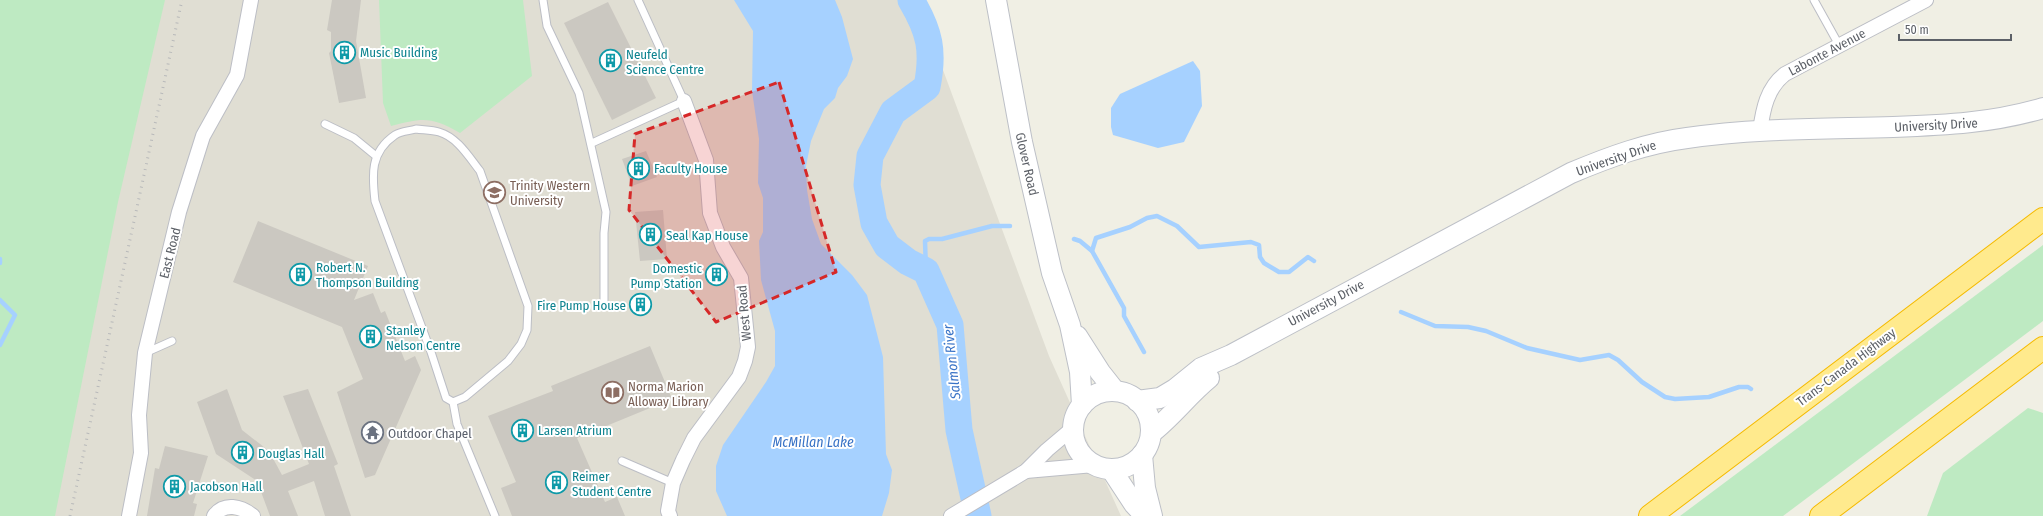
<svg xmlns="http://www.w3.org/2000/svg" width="2043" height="516" viewBox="0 0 2043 516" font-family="'Fira Sans Condensed',sans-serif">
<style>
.education{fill:#e0ded3}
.green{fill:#beeac2}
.water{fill:#a6d1ff}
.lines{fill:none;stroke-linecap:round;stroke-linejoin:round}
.stream{stroke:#a6d1ff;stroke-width:4.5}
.river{stroke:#a6d1ff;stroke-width:27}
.building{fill:#cbc8c1}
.lane-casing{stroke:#bcbec5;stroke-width:9}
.street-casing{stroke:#bcbec5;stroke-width:16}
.secondary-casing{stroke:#bdc0c7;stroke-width:22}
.highway-casing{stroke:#f5ba00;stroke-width:24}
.lane{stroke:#fff;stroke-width:7}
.street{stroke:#fff;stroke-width:14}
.secondary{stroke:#fff;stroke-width:20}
.highway{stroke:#ffea8d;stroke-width:22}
.rail{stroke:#b8b9ba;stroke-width:3;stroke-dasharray:1 5;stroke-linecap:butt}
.marked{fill:#d62828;fill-opacity:0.2;stroke:#d62828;stroke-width:3;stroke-dasharray:8 5;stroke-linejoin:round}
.labels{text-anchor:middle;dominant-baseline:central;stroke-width:4;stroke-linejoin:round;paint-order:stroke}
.culture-label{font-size:13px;fill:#0d838f;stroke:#fff;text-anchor:start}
.street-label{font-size:13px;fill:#5c6067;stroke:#fff}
.education-label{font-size:13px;fill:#785e54;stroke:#fff;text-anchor:start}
.worship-label{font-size:13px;fill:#5b616d;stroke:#fff;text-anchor:start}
.water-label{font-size:14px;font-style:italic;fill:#3973c6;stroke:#fff}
</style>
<rect width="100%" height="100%" fill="#f0efe4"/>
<!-- education -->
<path class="education" d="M 0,0 L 914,0 L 923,16 L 1049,356 L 1121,516 L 0,516 Z"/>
<!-- green -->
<g class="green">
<path d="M 0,0 L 165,0 L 118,202 L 55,516 L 0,516 Z"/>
<path d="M 379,0 L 523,0 L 532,76 L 460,133 C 431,116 422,118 391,126 L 383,103 Z"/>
<path d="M 2043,245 L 2043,321 L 1783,516 L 1680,516 Z"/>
<path d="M 2028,408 L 2043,413 L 2043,516 L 1927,516 L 1943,473 Z"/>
</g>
<!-- water -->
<g class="water">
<path d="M 734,0 L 835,0 L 842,17 L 853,59 L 847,76 L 838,88 L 835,98 L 824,109 L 811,141 L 806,166 L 807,190 L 812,219 L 821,244 L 852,275 L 867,295 L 883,357 L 886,454 L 892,470 L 889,493 L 882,516 L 727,516 L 716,491 L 716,466 L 723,445 L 766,382 L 775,366 L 775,331 L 761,280 L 759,241 L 763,232 L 763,198 L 758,183 L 759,139 L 752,91 L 753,31 Z"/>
<path d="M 1193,61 L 1200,71 L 1202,106 L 1184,142 L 1158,148 L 1113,135 L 1111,127 L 1111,108 L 1120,94 Z"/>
</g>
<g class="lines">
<!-- stream -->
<g class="stream">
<path d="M 1074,239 L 1080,241 L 1092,251 L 1096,238 L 1130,227 L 1147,218 L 1157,216 L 1177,226 L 1199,247 L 1251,242 L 1259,245 L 1260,257 L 1264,263 L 1279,272 L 1289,272 L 1308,257 L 1314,261"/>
<path d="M 1092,251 L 1124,308 L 1124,316 L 1144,352"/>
<path d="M 0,259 L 0,263"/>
<path d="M 926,271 L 925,241 L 929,239 L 942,239 L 992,226 L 1010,226"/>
<path d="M 0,300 L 15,315 L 0,345"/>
<path d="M 1401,312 L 1435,326 L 1468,327 L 1486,331 L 1527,348 L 1580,360 L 1609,355 L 1618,360 L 1642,382 L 1665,397 L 1675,399 L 1709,397 L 1739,387 L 1748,387 L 1751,389"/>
</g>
<!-- river -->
<path class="river" d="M 911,0 C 930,32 934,51 927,87 L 893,112 L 870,156 L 867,185 L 874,223 L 887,246 L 908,262 L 926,271 L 950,325 L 959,430 L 978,516"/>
</g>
<!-- building -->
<g class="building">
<path d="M 332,0 L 361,0 L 356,41 L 366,98 L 339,103 L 329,53 L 331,51 L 331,32 L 327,30 Z"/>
<path d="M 608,2 L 656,98 L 612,120 L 564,23 Z"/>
<path d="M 646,151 L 657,177 L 632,186 L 622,159 Z"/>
<path d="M 663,210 L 667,259 L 640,261 L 635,212 Z"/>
<path d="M 258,221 L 368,266 L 354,300 L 373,293 L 381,313 L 385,311 L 405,361 L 415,356 L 421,370 L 375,475 L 365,478 L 337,392 L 363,379 L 342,327 L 233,282 Z"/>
<path d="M 650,346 L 672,399 L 577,438 L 605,502 L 617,497 L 625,516 L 512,516 L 501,488 L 516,482 L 488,416 L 553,391 L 551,386 Z"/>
<path d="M 227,389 L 242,430 L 269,451 L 282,475 L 309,464 L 283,396 L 308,389 L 338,464 L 334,466 L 351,516 L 325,516 L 314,481 L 288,491 L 298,516 L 270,516 L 257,481 L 216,454 L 197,402 Z"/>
<path d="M 165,446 L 208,456 L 193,503 L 197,504 L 194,516 L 147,516 L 155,468 L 159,469 Z"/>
</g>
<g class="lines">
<defs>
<g id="lane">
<path d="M 543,0 L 547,26 L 579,93 L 606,212 L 604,233 L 604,301"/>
<path d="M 1814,0 L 1839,45"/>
<path d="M 325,124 L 354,138 L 376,156"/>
<path d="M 416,129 C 423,130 432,130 439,132 C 457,137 469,157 480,171 L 528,306 L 527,330 L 521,344 L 508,361 L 465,397 L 453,402 L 446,398 L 431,352 L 375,201 C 372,175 370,152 395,135 C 401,131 410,131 416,129 Z"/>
<path d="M 592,143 L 684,101 L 638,0"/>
<path d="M 145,353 L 172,341"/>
<path d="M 453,402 L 457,424 L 495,516"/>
<path d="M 622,461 L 673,483"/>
</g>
<g id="street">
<path d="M 1760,131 C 1763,109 1767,88 1785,74 L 1926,0"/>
<path d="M 1026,471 L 1094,465"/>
<path d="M 129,516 L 141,453 L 139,415 L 145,353 L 179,212 L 203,136 L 237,75 L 251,0"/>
<path d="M 214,516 C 224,502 241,506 253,516"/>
<path d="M 670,516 L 668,511 L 673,483 L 683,460 L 694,438 L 739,377 L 745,361 L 748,347 L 741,278 L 723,247 L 710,213 L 706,160 L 684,101"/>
<path d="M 951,516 L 1026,471 L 1047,450 L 1073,428"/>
</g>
<g id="secondary">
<path d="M 996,0 L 1022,142 L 1052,273 L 1070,325 L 1080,372 L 1082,405"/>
<path d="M 1077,336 L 1100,372 L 1115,391"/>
<circle cx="1112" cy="430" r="39"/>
<path d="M 1137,401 L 1160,398 L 1175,389 L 1201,368 L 1231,355 L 1571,173 C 1609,157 1647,143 1687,138 C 1755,128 1825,129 1893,127 C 1946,125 1992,123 2043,108"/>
<path d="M 1151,433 C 1172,417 1188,395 1209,378"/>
<path d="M 1142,455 L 1145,488 L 1152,516"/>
<path d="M 1111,469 L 1134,504 L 1145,516"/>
</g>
<g id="highway">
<path d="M 1650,516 L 2043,219"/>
<path d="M 1821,516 L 2043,348"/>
</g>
</defs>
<!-- lane casing -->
<use href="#lane" class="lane-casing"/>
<!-- street casing -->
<use href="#street" class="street-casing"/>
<!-- secondary casing -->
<use href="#secondary" class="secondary-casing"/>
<!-- highway casing -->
<use href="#highway" class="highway-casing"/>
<!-- lane -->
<use href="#lane" class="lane"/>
<!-- street -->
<use href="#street" class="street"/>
<!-- secondary -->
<use href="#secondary" class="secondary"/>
<!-- highway -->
<use href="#highway" class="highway"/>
<!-- rail -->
<path class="rail" d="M 70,516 L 182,0"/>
</g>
<!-- marked area -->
<path class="marked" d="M 779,82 L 836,272 L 716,322 L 629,210 L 635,134 Z"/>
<!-- icons -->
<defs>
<symbol id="building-ring" viewBox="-11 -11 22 22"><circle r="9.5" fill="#fff" stroke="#0f9aa8" stroke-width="1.5"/><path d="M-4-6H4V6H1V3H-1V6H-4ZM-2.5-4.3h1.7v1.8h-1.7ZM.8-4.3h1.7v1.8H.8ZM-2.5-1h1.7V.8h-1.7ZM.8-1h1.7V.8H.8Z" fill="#0f9aa8"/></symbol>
<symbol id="university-ring" viewBox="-11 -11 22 22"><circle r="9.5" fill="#fff" stroke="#8d6e63" stroke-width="1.5"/><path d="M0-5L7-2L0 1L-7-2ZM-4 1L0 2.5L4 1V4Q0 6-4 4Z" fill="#8d6e63"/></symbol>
<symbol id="library-ring" viewBox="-11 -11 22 22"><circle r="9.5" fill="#fff" stroke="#8d6e63" stroke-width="1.5"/><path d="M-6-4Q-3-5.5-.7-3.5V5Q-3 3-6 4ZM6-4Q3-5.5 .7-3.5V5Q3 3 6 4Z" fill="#8d6e63"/></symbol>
<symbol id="temple-ring" viewBox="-11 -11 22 22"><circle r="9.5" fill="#fff" stroke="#6b7280" stroke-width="1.5"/><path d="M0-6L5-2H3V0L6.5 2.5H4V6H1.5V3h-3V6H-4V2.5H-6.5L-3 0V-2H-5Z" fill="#6b7280"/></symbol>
</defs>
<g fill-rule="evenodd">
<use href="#building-ring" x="332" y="40" width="25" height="25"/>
<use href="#building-ring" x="598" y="48" width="25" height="25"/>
<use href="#building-ring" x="626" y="156" width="25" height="25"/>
<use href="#university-ring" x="482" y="180" width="25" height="25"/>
<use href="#building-ring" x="638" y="222" width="25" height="25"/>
<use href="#building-ring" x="288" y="262" width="25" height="25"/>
<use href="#building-ring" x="704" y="262" width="25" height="25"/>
<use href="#building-ring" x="628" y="292" width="25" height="25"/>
<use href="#building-ring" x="358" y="324" width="25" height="25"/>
<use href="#library-ring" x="600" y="380" width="25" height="25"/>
<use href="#building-ring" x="510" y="418" width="25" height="25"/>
<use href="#temple-ring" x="360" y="420" width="25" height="25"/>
<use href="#building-ring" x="230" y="440" width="25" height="25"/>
<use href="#building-ring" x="544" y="470" width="25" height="25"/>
<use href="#building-ring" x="162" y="474" width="25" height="25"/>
</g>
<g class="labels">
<!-- culture labels -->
<g class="culture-label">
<text x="360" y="52">Music Building</text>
<text x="626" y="54">Neufeld<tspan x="626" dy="15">Science Centre</tspan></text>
<text x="654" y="168">Faculty House</text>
<text x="666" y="235">Seal Kap House</text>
<text x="316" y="267">Robert N.<tspan x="316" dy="15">Thompson Building</tspan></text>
<text x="702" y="268" text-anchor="end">Domestic<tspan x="702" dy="15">Pump Station</tspan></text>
<text x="626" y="305" text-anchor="end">Fire Pump House</text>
<text x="386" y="330">Stanley<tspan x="386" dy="15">Nelson Centre</tspan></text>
<text x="538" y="430">Larsen Atrium</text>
<text x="258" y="453">Douglas Hall</text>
<text x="572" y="476">Reimer<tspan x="572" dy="15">Student Centre</tspan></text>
<text x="190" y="486">Jacobson Hall</text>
</g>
<!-- street labels -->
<g class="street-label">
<text transform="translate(1827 52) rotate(-28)">Labonte Avenue</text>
<text transform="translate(1936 125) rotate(-3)">University Drive</text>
<text transform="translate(1616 158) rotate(-19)">University Drive</text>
<text transform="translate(1027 164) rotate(77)">Glover Road</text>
<text transform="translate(170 253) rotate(-76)">East Road</text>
<text transform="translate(1326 303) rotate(-28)">University Drive</text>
<text transform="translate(744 313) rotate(-95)">West Road</text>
<text transform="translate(1846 367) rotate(-37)">Trans-Canada Highway</text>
</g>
<!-- education labels -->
<g class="education-label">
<text x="510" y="185">Trinity Western<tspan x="510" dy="15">University</tspan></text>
<text x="628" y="386">Norma Marion<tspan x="628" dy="15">Alloway Library</tspan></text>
</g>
<!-- worship labels -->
<g class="worship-label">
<text x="388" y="433">Outdoor Chapel</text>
</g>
<!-- water labels -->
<g class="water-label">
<text transform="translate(952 362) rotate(-96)">Salmon River</text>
<text x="813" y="442">McMillan Lake</text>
</g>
</g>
<!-- scale -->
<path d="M1899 34v6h112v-6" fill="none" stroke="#5c6067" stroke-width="2"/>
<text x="1905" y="34" font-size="12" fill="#5c6067" stroke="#ffffff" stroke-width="3" paint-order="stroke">50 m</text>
</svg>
